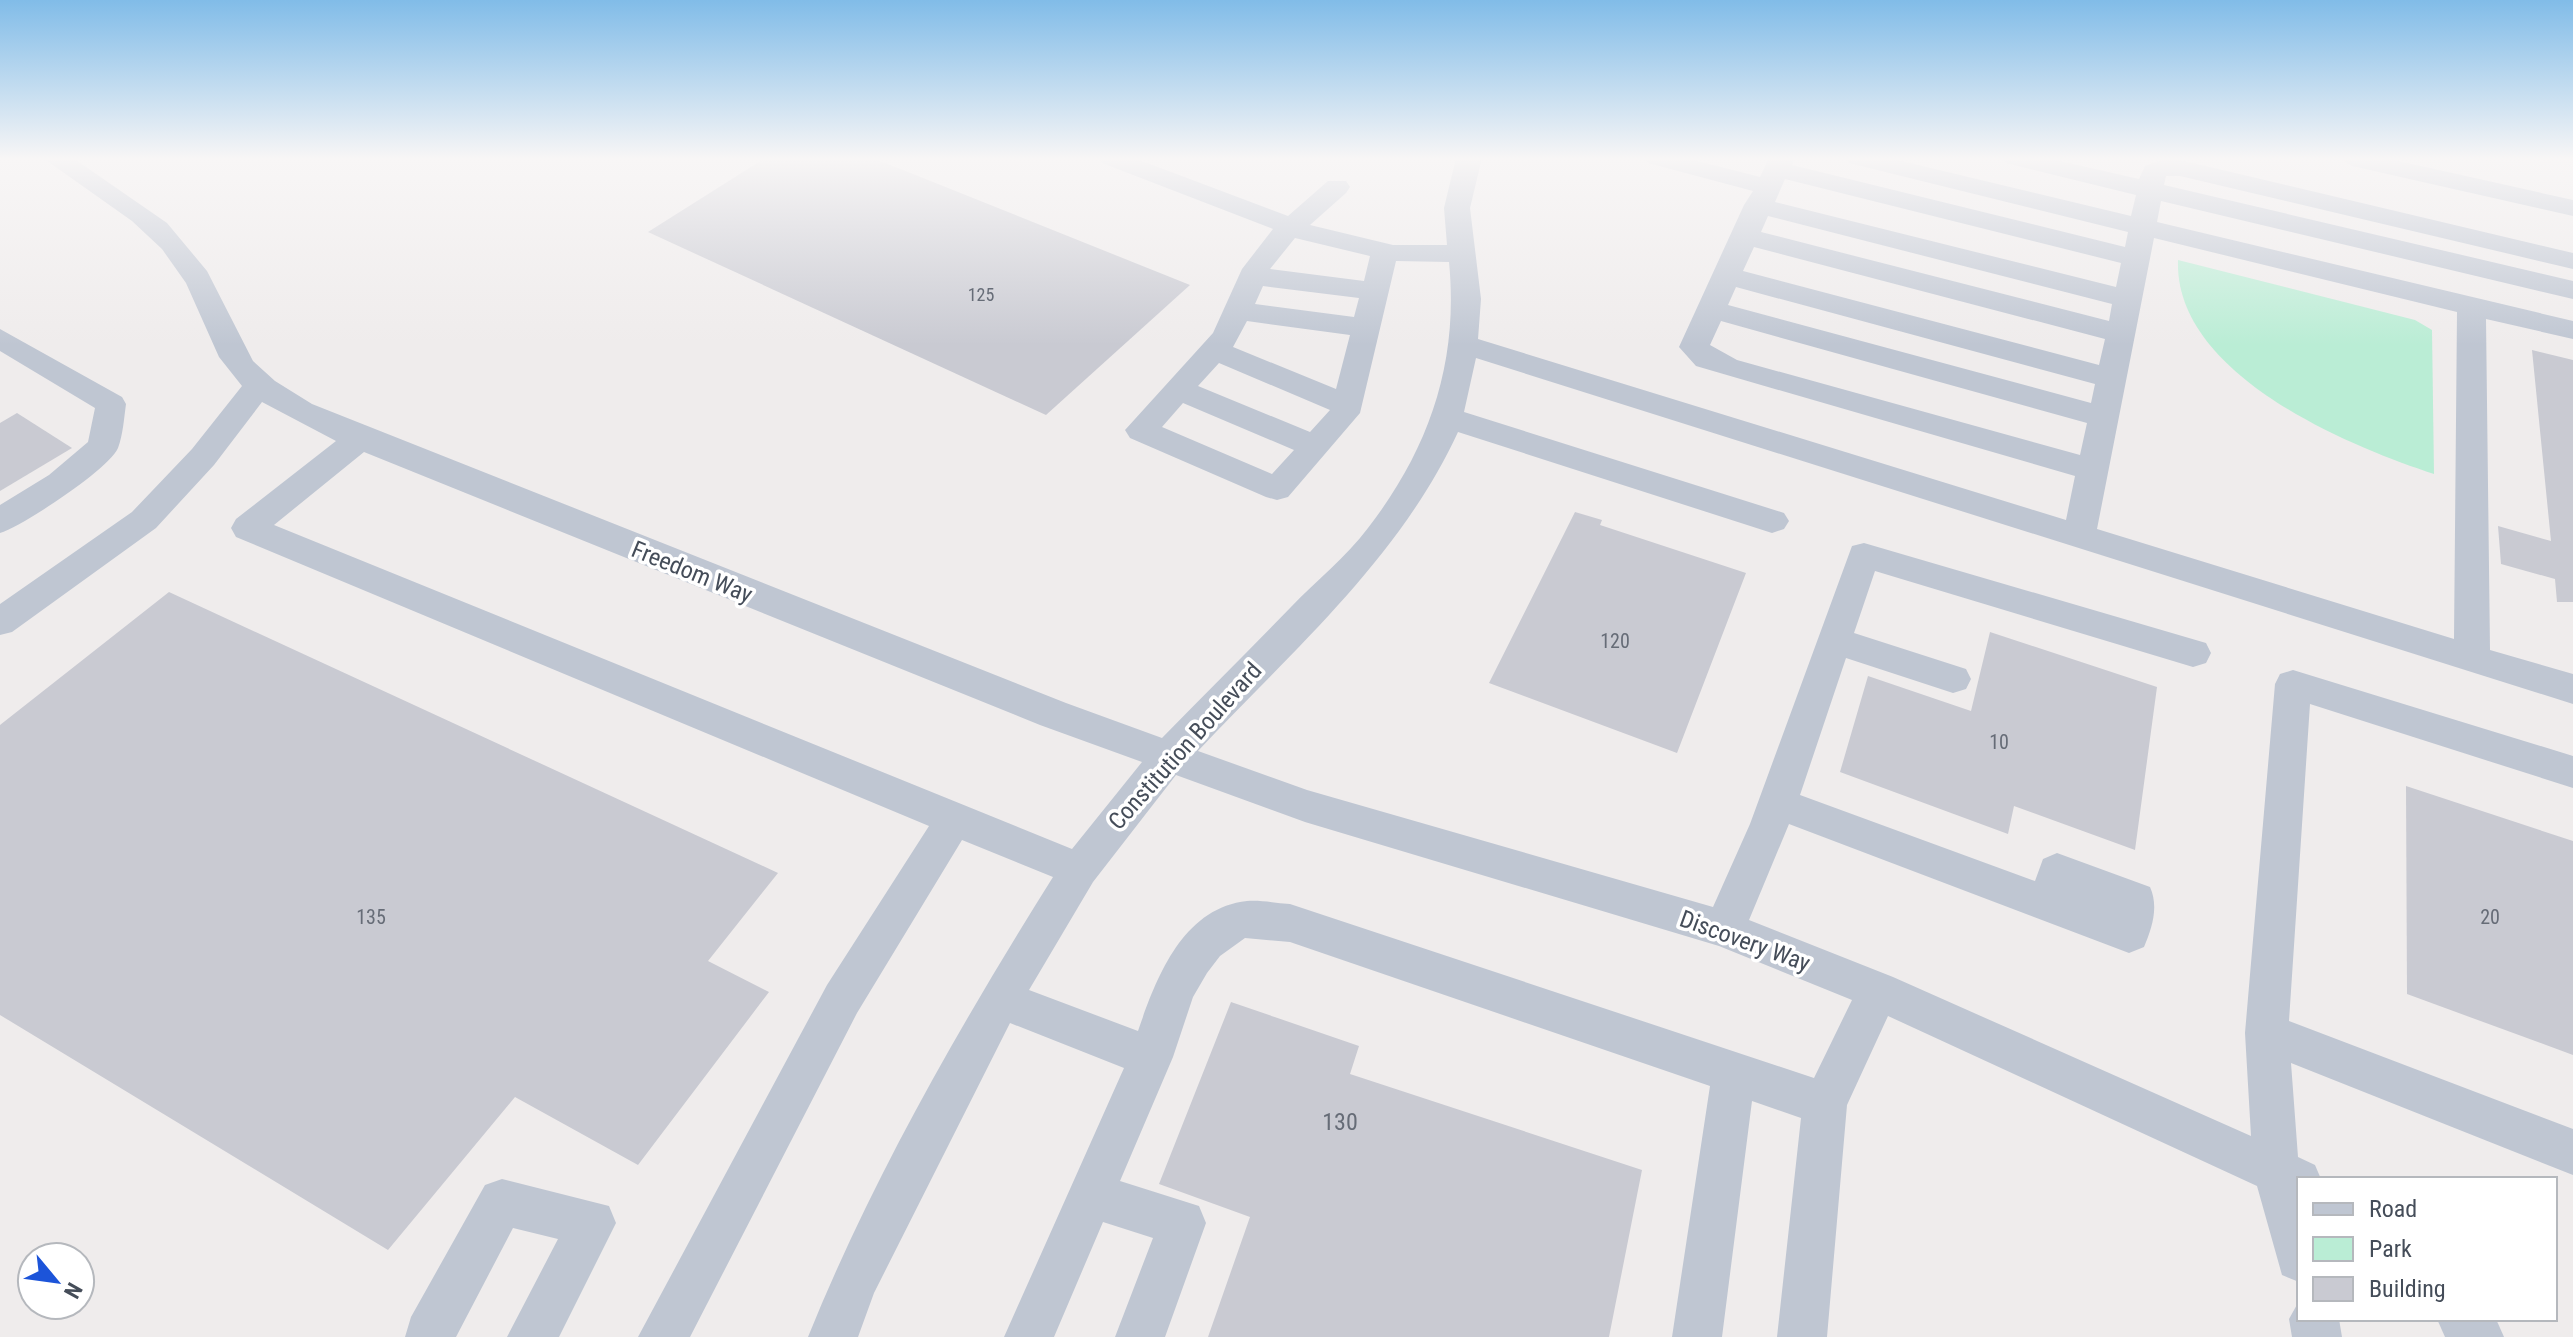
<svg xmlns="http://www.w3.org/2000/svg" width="2573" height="1337" viewBox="0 0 2573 1337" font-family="'Roboto Condensed',sans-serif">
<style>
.green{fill:#baedd5}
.building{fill:#c9cad2}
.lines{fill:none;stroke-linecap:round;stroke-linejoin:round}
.minor{fill:#bfc6d2;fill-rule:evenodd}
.labels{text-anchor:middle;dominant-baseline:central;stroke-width:7;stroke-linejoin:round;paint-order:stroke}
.far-number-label{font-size:18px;fill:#666c77}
.number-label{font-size:20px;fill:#666c77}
.street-label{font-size:24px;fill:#454d59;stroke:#fff}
.near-number-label{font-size:24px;fill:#666c77}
</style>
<rect width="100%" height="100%" fill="#efecec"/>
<!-- green -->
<path class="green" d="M 2178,260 L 2415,320 L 2432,330 L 2434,474 C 2345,445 2174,373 2178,260 Z"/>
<!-- building -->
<g class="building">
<path d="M 765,158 L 873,158 L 1190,285 L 1046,415 L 648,232 Z"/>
<path d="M 2532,350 L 2573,360 L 2573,602 L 2557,602 L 2555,579 L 2501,564 L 2498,526 L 2551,541 Z"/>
<path d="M 17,413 L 72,448 L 0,491 L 0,423 Z"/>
<path d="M 1575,512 L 1602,520 L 1600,525 L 1746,573 L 1677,753 L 1489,683 Z"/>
<path d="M 169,592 L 778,873 L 708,961 L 769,992 L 638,1165 L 515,1097 L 388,1250 L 0,1015 L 0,725 Z"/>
<path d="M 1990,632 L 2157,687 L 2135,850 L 2014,806 L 2008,834 L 1840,772 L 1868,676 L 1971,711 Z"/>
<path d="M 2406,786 L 2573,841 L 2573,1055 L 2407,994 Z"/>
<path d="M 1231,1002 L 1359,1046 L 1350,1074 L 1642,1170 L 1609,1337 L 1208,1337 L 1250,1217 L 1159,1184 Z"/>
</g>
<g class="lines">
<!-- minor -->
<g class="minor">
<path d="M 43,158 L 73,158 L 167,223 L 207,271 L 253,361 L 275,381 L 312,404 L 1066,703 L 1162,738 C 1205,694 1248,651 1291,607 C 1316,581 1346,557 1368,528 C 1429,449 1459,363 1449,262 L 1396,261 L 1360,413 L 1288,497 L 1277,500 L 1266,497 L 1130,438 L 1125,430 L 1213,333 L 1242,269 L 1273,229 L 1102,163 L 1098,158 L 1134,158 L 1288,216 L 1328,181 L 1346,181 L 1350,187 L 1346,193 L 1310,225 L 1393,245 L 1447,245 L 1444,208 L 1456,158 L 1482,158 L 1470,208 L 1481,299 L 1478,339 L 2066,520 L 2075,476 L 1696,366 L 1679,347 L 1744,205 L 1753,191 L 1648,163 L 1644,158 L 1686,158 L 1760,177 L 1769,158 L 1795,158 L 1792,165 L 2125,247 L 2128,232 L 1849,163 L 1845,158 L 1889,158 L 2131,216 L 2136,195 L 2006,163 L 2002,158 L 2047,158 L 2139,179 L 2145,166 L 2164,159 L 2180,160 L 2573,253 L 2573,269 L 2180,176 L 2166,176 L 2164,185 L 2573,281 L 2573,299 L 2161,201 L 2157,222 L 2573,321 L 2573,339 L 2486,319 L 2490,650 L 2573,674 L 2573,704 L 1476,358 L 1464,412 L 1784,513 L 1789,521 L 1784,529 L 1772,533 L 1458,432 C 1400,558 1292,651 1198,751 L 1307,790 L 1713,907 L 1750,824 L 1852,546 L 1864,543 L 2206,643 L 2211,653 L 2206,663 L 2193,667 L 1875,571 L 1854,633 L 1966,669 L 1971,679 L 1966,689 L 1953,693 L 1846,658 L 1800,795 L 2035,881 L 2043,859 L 2057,853 L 2150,887 C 2159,907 2152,928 2144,947 L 2129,953 L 1789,824 L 1749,920 L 1893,977 L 2251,1136 L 2245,1033 L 2275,684 L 2280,674 L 2293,670 L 2573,756 L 2573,788 L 2310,704 L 2289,1021 L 2573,1129 L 2573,1175 L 2291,1063 L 2298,1157 L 2315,1165 L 2321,1179 L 2299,1179 L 2299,1282 L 2282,1275 L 2257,1186 L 1888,1016 L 1847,1105 L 1827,1337 L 1777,1337 L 1801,1118 L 1752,1101 L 1722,1337 L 1672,1337 L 1710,1086 L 1290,942 L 1245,938 L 1220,956 L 1207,973 L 1193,997 L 1173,1057 L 1120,1181 L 1199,1206 L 1206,1223 L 1165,1337 L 1115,1337 L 1153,1238 L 1103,1222 L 1054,1337 L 1004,1337 L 1124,1068 L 1010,1023 L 874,1293 L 858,1337 L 808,1337 C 873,1176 961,1024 1053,877 L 962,840 L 857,1013 L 690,1337 L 638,1337 L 827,985 L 929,826 L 236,537 L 231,528 L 236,519 L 336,441 L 262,402 L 214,465 L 156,528 L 12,632 L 0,635 L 0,604 L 132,512 L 192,449 L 242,386 L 219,357 L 186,283 L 162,249 L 132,221 ZM 1785,179 L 2121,263 L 2116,287 L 1775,202 ZM 1768,216 L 2112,304 L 2109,321 L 1761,232 ZM 1295,238 L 1370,256 L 1364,281 L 1270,269 ZM 2154,238 L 2457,312 L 2454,639 L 2097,529 ZM 1754,247 L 2105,339 L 2099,365 L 1743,271 ZM 1263,286 L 1359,298 L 1354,317 L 1255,304 ZM 1736,287 L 2095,384 L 2091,403 L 1728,305 ZM 1247,321 L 1350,335 L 1336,389 L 1233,347 ZM 1721,321 L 2087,423 L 2080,455 L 1737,360 L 1710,345 ZM 1219,363 L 1330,410 L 1310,432 L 1198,386 ZM 1183,403 L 1294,450 L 1272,474 L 1162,427 ZM 364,452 L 1040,725 L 1142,762 L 1072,849 L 274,525 ZM 1176,775 L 1305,822 L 1719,946 L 1852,1000 L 1814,1078 L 1290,904 C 1276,903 1261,900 1247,901 C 1182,908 1156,979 1138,1031 L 1029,990 L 1093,882 Z"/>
<path d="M 2339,158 L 2385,158 L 2573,200 L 2573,216 L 2352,166 Z"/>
<path d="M 0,329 L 122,397 L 126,404 C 124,418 123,435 118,448 C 109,469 23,526 0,533 L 0,505 L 49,475 L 88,442 L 95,408 L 0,351 Z"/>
<path d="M 502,1179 L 609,1206 L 616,1223 L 559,1337 L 507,1337 L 558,1239 L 513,1228 L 456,1337 L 405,1337 L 411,1317 L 485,1185 Z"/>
<path d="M 2299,1301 L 2299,1319 L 2339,1319 L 2342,1337 L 2292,1337 L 2289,1319 Z"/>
<path d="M 2437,1319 L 2496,1319 L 2504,1337 L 2445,1337 Z"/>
</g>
</g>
<!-- sky -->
<linearGradient id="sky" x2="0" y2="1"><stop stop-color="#81bce8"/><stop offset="0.46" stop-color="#f8f6f6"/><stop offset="1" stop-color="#f8f6f6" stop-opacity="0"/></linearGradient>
<rect width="2573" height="345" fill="url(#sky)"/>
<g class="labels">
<!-- far-number labels -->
<g class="far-number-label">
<text x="981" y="294">125</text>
</g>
<!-- number labels -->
<g class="number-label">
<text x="1615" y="641">120</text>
<text x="1999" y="742">10</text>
<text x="371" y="917">135</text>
<text x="2490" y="917">20</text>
</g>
<!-- street labels -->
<g class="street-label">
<text transform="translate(692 572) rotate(22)">Freedom Way</text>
<text transform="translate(1185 746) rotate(-48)">Constitution Boulevard</text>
<text transform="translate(1745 941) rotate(20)">Discovery Way</text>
</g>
<!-- near-number labels -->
<g class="near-number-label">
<text x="1340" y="1122">130</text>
</g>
</g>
<!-- legend -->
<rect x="2297" y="1177" width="260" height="144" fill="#ffffff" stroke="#b5b8bd" stroke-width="2"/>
<rect x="2313" y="1203" width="40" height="12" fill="#bfc6d2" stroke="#b5b8bd" stroke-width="2"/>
<text x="2369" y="1217" font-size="24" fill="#454d59">Road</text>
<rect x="2313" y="1237" width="40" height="24" fill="#baedd5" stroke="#b5b8bd" stroke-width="2"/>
<text x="2369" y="1257" font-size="24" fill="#454d59">Park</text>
<rect x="2313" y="1277" width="40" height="24" fill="#c9cad2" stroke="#b5b8bd" stroke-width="2"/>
<text x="2369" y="1297" font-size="24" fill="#454d59">Building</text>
<!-- north arrow -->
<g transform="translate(56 1281) rotate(119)"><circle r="38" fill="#ffffff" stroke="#b5b8bd" stroke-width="2"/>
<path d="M0-6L14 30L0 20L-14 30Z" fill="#1c54d9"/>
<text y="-12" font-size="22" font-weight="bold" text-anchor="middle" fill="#454d59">N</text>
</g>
</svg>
